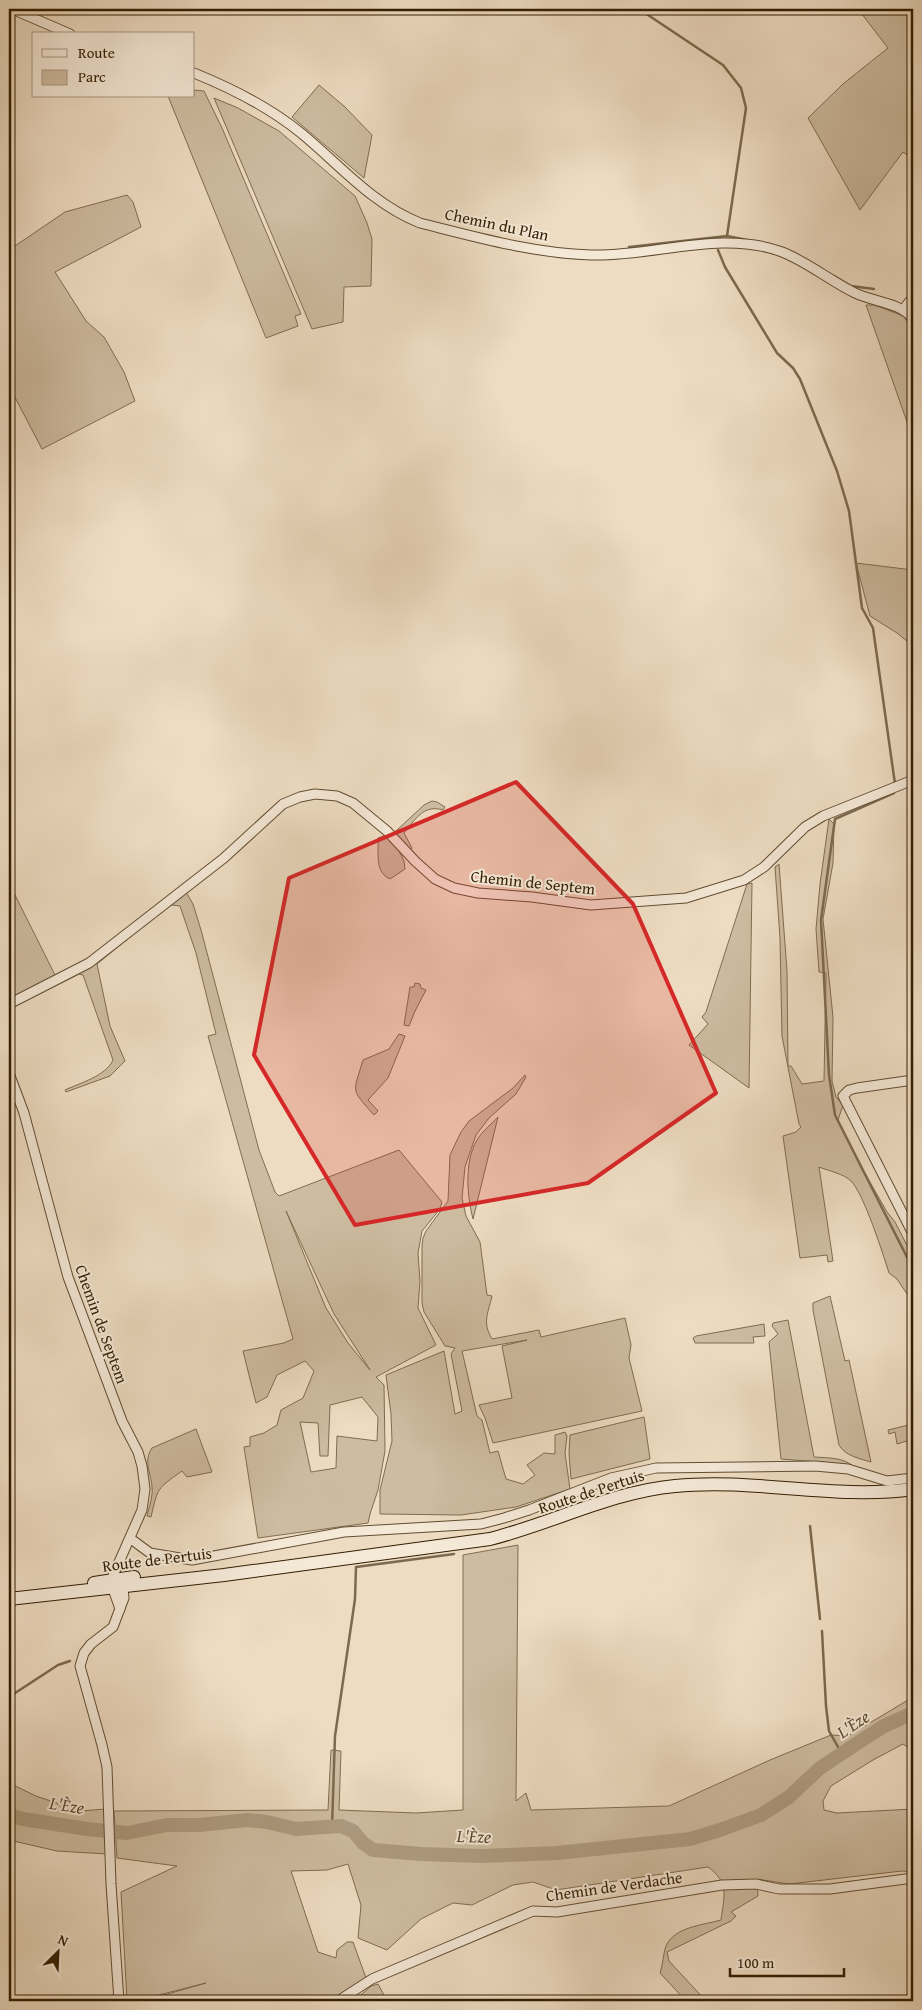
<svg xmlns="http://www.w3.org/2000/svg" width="922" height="2010" viewBox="0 0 922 2010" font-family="'Gentium Book Plus',serif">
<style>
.green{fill:#cebca1;stroke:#806c51;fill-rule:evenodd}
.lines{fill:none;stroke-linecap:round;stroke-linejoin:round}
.stream{stroke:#7d694d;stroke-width:2.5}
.river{stroke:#ae9b80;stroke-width:14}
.street-casing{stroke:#624d31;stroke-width:11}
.secondary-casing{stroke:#331d01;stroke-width:14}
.street{stroke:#f4e8d7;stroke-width:9}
.secondary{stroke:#f4e8d7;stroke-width:12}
.marked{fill:#d62828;fill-opacity:0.2;stroke:#d62828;stroke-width:4;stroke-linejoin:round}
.labels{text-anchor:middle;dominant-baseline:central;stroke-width:4;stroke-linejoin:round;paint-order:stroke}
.street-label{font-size:16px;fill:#331d01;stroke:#f4e8d7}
.water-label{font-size:18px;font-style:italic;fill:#5e492d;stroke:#f4e8d7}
</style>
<rect width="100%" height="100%" fill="#eedcc2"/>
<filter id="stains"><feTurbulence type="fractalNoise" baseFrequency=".004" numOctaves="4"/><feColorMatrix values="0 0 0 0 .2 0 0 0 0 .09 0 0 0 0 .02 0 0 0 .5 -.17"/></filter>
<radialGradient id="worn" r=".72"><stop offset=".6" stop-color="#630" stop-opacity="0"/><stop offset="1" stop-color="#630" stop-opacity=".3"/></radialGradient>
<!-- green -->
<g class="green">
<path d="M 858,9 L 913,9 L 913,159 L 903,152 L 860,210 L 808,118 L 843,84 L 888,48 Z"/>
<path d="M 319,85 L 345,107 L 372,135 L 364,178 L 292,117 Z"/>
<path d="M 194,90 L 204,91 L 222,128 L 301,314 L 295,316 L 298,326 L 266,338 L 168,96 L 194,96 Z"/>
<path d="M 214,98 L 238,108 L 279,131 L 355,196 L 367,223 L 372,239 L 371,286 L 344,287 L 343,322 L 312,329 Z"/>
<path d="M 127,195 L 133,202 L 141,227 L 55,272 L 86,321 L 104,337 L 124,372 L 135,401 L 42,449 L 9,386 L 9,250 L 65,212 Z"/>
<path d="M 866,305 L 874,305 L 904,316 L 913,332 L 913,439 Z"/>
<path d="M 856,563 L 913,570 L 913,646 L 897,633 L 870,616 Z"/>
<path d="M 432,801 L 437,802 L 445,807 L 443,810 C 423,804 415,820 404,833 L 412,848 L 410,851 L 403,845 L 399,851 L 404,861 L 405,869 L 390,879 C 374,872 379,852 378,838 L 396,831 L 424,805 Z"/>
<path d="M 829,819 L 834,824 L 833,863 L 823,919 L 833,1017 L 832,1081 L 836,1097 L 843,1105 L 838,1120 L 863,1170 L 887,1212 L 895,1222 L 913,1257 L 913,1295 L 907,1294 L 897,1279 L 889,1273 C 883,1254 864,1194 851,1181 C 844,1174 829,1171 819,1167 L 833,1261 L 828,1262 L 827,1255 L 800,1258 L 783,1136 L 796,1132 L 801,1127 L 799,1124 L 782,1036 L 780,938 L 775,867 L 779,864 L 787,971 L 788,1066 L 791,1066 L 802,1084 L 824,1081 L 826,973 L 819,972 L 816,929 L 820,884 Z"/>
<path d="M 9,883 L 55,975 L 9,1000 Z"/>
<path d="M 752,883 L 749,1088 L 689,1045 L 708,1024 L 702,1017 L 706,1012 L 747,884 Z"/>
<path d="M 186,892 L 193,904 L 201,930 L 259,1150 L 275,1192 L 279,1196 L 399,1150 L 442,1202 L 440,1209 L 422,1231 L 418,1253 L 420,1281 L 418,1308 L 436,1345 L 376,1377 L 384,1385 L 385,1451 L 378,1490 L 370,1514 L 368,1523 L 258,1538 L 244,1447 L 250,1446 L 250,1437 L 264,1433 L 277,1425 L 281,1410 L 303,1398 L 314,1371 L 305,1361 L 277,1375 L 267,1397 L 256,1403 L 243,1351 L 284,1343 L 293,1339 L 208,1036 L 216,1034 L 196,953 L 180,906 L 172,905 L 167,907 L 97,964 L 110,1026 L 125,1061 L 110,1076 L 66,1092 L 65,1090 C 80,1083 106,1076 113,1060 L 83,975 L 79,974 L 9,1009 L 9,1007 L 67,976 ZM 286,1211 L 334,1314 L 370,1370 L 348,1343 L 326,1308 ZM 362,1397 L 378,1417 L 377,1441 L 337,1436 L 336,1468 L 311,1472 L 300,1422 L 318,1423 L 320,1456 L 328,1456 L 330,1405 Z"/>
<path d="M 415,983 L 420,984 L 421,988 L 426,990 L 415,1011 L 409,1026 L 404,1025 L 410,987 L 414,987 Z"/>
<path d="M 399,1034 L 405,1036 L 388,1078 L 368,1100 L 378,1111 L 374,1115 C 350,1088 353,1094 363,1060 L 389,1049 Z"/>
<path d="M 525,1075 L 526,1077 L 516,1094 L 489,1118 L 476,1135 L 465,1167 L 462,1198 L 466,1216 L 480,1242 L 487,1295 L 492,1296 C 488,1314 482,1322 492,1339 L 539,1330 L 541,1337 L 625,1318 L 631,1345 L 629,1358 L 642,1411 L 493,1443 L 485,1418 L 479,1405 L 512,1398 L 502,1346 L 527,1340 L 462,1351 L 477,1416 L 482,1420 L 490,1453 L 498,1451 L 506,1479 L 523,1484 L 535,1475 L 527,1465 L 544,1453 L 555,1454 L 555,1435 L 565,1432 L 567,1436 L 565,1453 L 570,1489 L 516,1507 L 461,1515 L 380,1514 L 380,1490 L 392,1441 L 391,1414 L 386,1375 L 444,1351 L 455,1414 L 462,1411 L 451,1354 L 455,1348 L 445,1346 L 424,1312 L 422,1303 L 422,1246 L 423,1238 L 426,1231 L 448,1201 L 450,1155 L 461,1132 L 469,1121 L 513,1088 Z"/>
<path d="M 498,1117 L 473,1219 C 467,1195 464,1162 477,1140 C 482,1131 492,1124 498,1117 Z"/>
<path d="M 830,1296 L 845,1361 L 849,1360 L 871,1462 C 861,1459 845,1456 839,1445 L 813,1310 L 813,1303 Z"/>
<path d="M 788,1320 L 814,1457 C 827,1458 844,1457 854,1467 L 833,1463 L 781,1459 L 769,1342 L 778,1334 L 772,1326 L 773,1323 Z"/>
<path d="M 764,1324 L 765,1336 L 753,1337 L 754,1343 L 695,1343 L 693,1338 L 696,1336 Z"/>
<path d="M 644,1417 L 650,1459 L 571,1479 L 569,1453 L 570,1435 Z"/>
<path d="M 913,1424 L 913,1437 L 910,1440 L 897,1444 L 895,1432 L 889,1434 L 888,1430 Z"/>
<path d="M 196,1429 L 212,1472 L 187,1477 L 182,1471 C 157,1489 158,1487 151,1517 L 147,1516 C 149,1507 153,1497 152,1487 C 151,1473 143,1461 152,1448 Z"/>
<path d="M 518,1545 L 516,1801 L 526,1793 L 531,1810 L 669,1806 L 770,1760 L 831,1735 L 848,1736 L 913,1697 L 913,1751 L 903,1744 L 873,1760 L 831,1786 L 823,1801 L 824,1810 L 837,1813 L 913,1809 L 913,1872 L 902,1871 L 789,1884 L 757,1879 L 758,1896 L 731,1912 L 736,1916 L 731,1921 L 667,1952 L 669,1961 L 706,2001 L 686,2001 L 660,1973 C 663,1965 663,1954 666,1946 C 674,1927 703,1925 721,1920 C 724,1896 730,1883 708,1867 L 556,1890 L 533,1882 L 513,1885 L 472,1905 L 453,1903 L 421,1919 L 387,1950 L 358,1938 L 361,1905 L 348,1864 L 327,1870 L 291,1871 L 318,1952 L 336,1958 L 337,1950 L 347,1942 L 353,1942 L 366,1978 L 332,2001 L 143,2001 L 206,1983 L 135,2001 L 127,2000 L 121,1892 L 177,1866 L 117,1858 L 114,1811 L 328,1810 L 331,1750 L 341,1751 L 339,1810 L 416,1813 L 463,1810 L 463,1555 Z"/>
<path d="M 9,1783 L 36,1796 L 80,1811 L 106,1809 L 107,1854 L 57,1851 L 9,1840 Z"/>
<path d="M 378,1984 L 384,1995 L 384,2001 L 354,2001 L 371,1986 Z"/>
</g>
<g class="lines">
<!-- stream -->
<g class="stream">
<path d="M 639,9 L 723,65 L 741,88 L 746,108 L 727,236"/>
<path d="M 629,247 L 727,236 L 773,245"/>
<path d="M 718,250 L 725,267 L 777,353 L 793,368 L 800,379 L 837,471 L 849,511 L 862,608 L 873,628 L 895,784"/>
<path d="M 834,276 L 851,286 L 874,289"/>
<path d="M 894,789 L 894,793 L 835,819 L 821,920 L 829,1075 L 835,1115 L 913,1269"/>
<path d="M 810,1526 L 820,1619"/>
<path d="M 822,1631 L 826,1706 L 829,1731 L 842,1754"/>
<path d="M 9,1697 L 58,1665 L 70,1661"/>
<path d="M 332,1827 L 335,1736 L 355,1599 L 356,1567 L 454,1554"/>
</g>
<!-- river -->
<path class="river" d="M 9,1815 L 23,1819 L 87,1829 L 127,1833 L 167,1825 L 199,1825 L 248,1820 L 267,1822 L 296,1829 L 341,1826 L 353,1831 L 363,1843 L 373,1850 L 421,1854 L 482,1856 L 557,1853 L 690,1839 L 720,1830 L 761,1815 L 789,1797 L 820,1768 L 859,1742 L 884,1726 L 913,1713"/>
<defs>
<g id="street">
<path d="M 12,9 L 70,34"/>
<path d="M 194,73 C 231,88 269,107 301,133 C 340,165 372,204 420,223 C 476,237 532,253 591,255 C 654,257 721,229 782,252 C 808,262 830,281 855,293 C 873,302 900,302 913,319"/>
<path d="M 903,310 L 909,302 L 913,303"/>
<path d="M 9,1004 L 89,963 L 224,858 L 283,804 L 300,797 L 315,794 L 337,796 L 353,803 L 387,831 L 415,861 L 435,879 L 454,888 L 478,893 L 532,897 L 591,905 L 686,898 L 744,880 L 764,867 L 805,827 L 823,816 L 913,780"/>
<path d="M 9,1073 L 24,1113 L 68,1277 L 122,1421 L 138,1452 L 142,1466 L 145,1489 L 142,1510 L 112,1578 L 113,1589 L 120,1609"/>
<path d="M 913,1080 L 857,1088 L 849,1090 L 843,1096 L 913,1234"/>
<path d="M 131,1539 L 150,1553 L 192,1560 L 344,1532 L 481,1524 L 504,1518 L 529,1510 L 611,1478 L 656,1468 L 815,1466 L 848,1469 L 887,1481 L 913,1478"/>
<path d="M 118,1584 L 123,1588 L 124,1598 L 113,1627 L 91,1644 L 84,1653 L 80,1666 L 102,1745 L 107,1767 L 111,1884 L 119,2001"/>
<path d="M 338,2001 L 372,1979 L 533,1911 L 557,1912 L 722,1885 L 756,1884 L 779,1889 L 830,1889 L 913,1878"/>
</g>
<g id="secondary">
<path d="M 94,1583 L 134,1577"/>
<path d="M 9,1599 L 224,1575 L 490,1539 C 553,1523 611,1492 675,1486 C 755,1478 834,1500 913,1489"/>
</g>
</defs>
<!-- street casing -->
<use href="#street" class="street-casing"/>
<!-- secondary casing -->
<use href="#secondary" class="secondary-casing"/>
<!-- street -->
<use href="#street" class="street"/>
<!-- secondary -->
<use href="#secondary" class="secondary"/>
</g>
<!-- marked area -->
<path class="marked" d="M 516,782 L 633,904 L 716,1093 L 588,1183 L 355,1225 L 254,1055 L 289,878 Z"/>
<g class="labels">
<!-- street labels -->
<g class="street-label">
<text transform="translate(497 224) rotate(12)">Chemin du Plan</text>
<text transform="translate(533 882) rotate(6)">Chemin de Septem</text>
<text transform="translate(102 1324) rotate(70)">Chemin de Septem</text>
<text transform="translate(591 1491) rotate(-18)">Route de Pertuis</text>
<text transform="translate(157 1559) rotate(-7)">Route de Pertuis</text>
<text transform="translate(614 1886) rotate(-8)">Chemin de Verdache</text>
</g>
<!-- water labels -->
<g class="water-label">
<text transform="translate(853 1724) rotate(-34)">L'Èze</text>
<text transform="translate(67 1805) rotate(9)">L'Èze</text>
<text transform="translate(474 1836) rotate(2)">L'Èze</text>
</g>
</g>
<!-- margin -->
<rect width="922" height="2010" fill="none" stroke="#eedcc2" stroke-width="30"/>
<rect x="10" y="10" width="902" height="1990" fill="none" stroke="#331d01" stroke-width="2.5"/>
<rect x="15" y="15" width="892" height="1980" fill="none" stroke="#331d01"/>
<!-- legend -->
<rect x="32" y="32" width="162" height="65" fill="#f4e8d7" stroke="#a79781"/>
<rect x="42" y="49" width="25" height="8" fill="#f4e8d7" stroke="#a79781"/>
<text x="78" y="58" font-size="15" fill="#331d01">Route</text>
<rect x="42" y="70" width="25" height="15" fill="#cebca1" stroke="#a79781"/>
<text x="78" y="82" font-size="15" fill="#331d01">Parc</text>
<!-- north arrow -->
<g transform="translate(58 1952) rotate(24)" stroke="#f4e8d7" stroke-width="4" paint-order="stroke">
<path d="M0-4L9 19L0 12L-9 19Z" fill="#331d01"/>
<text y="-8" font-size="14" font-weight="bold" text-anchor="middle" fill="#331d01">N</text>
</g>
<!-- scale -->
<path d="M730 1968v8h114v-8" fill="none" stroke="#331d01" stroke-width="2.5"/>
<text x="737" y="1968" font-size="15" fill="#331d01" stroke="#f4e8d7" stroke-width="4" paint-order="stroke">100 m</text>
<rect width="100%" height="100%" filter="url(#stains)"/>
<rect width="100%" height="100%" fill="url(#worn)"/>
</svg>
